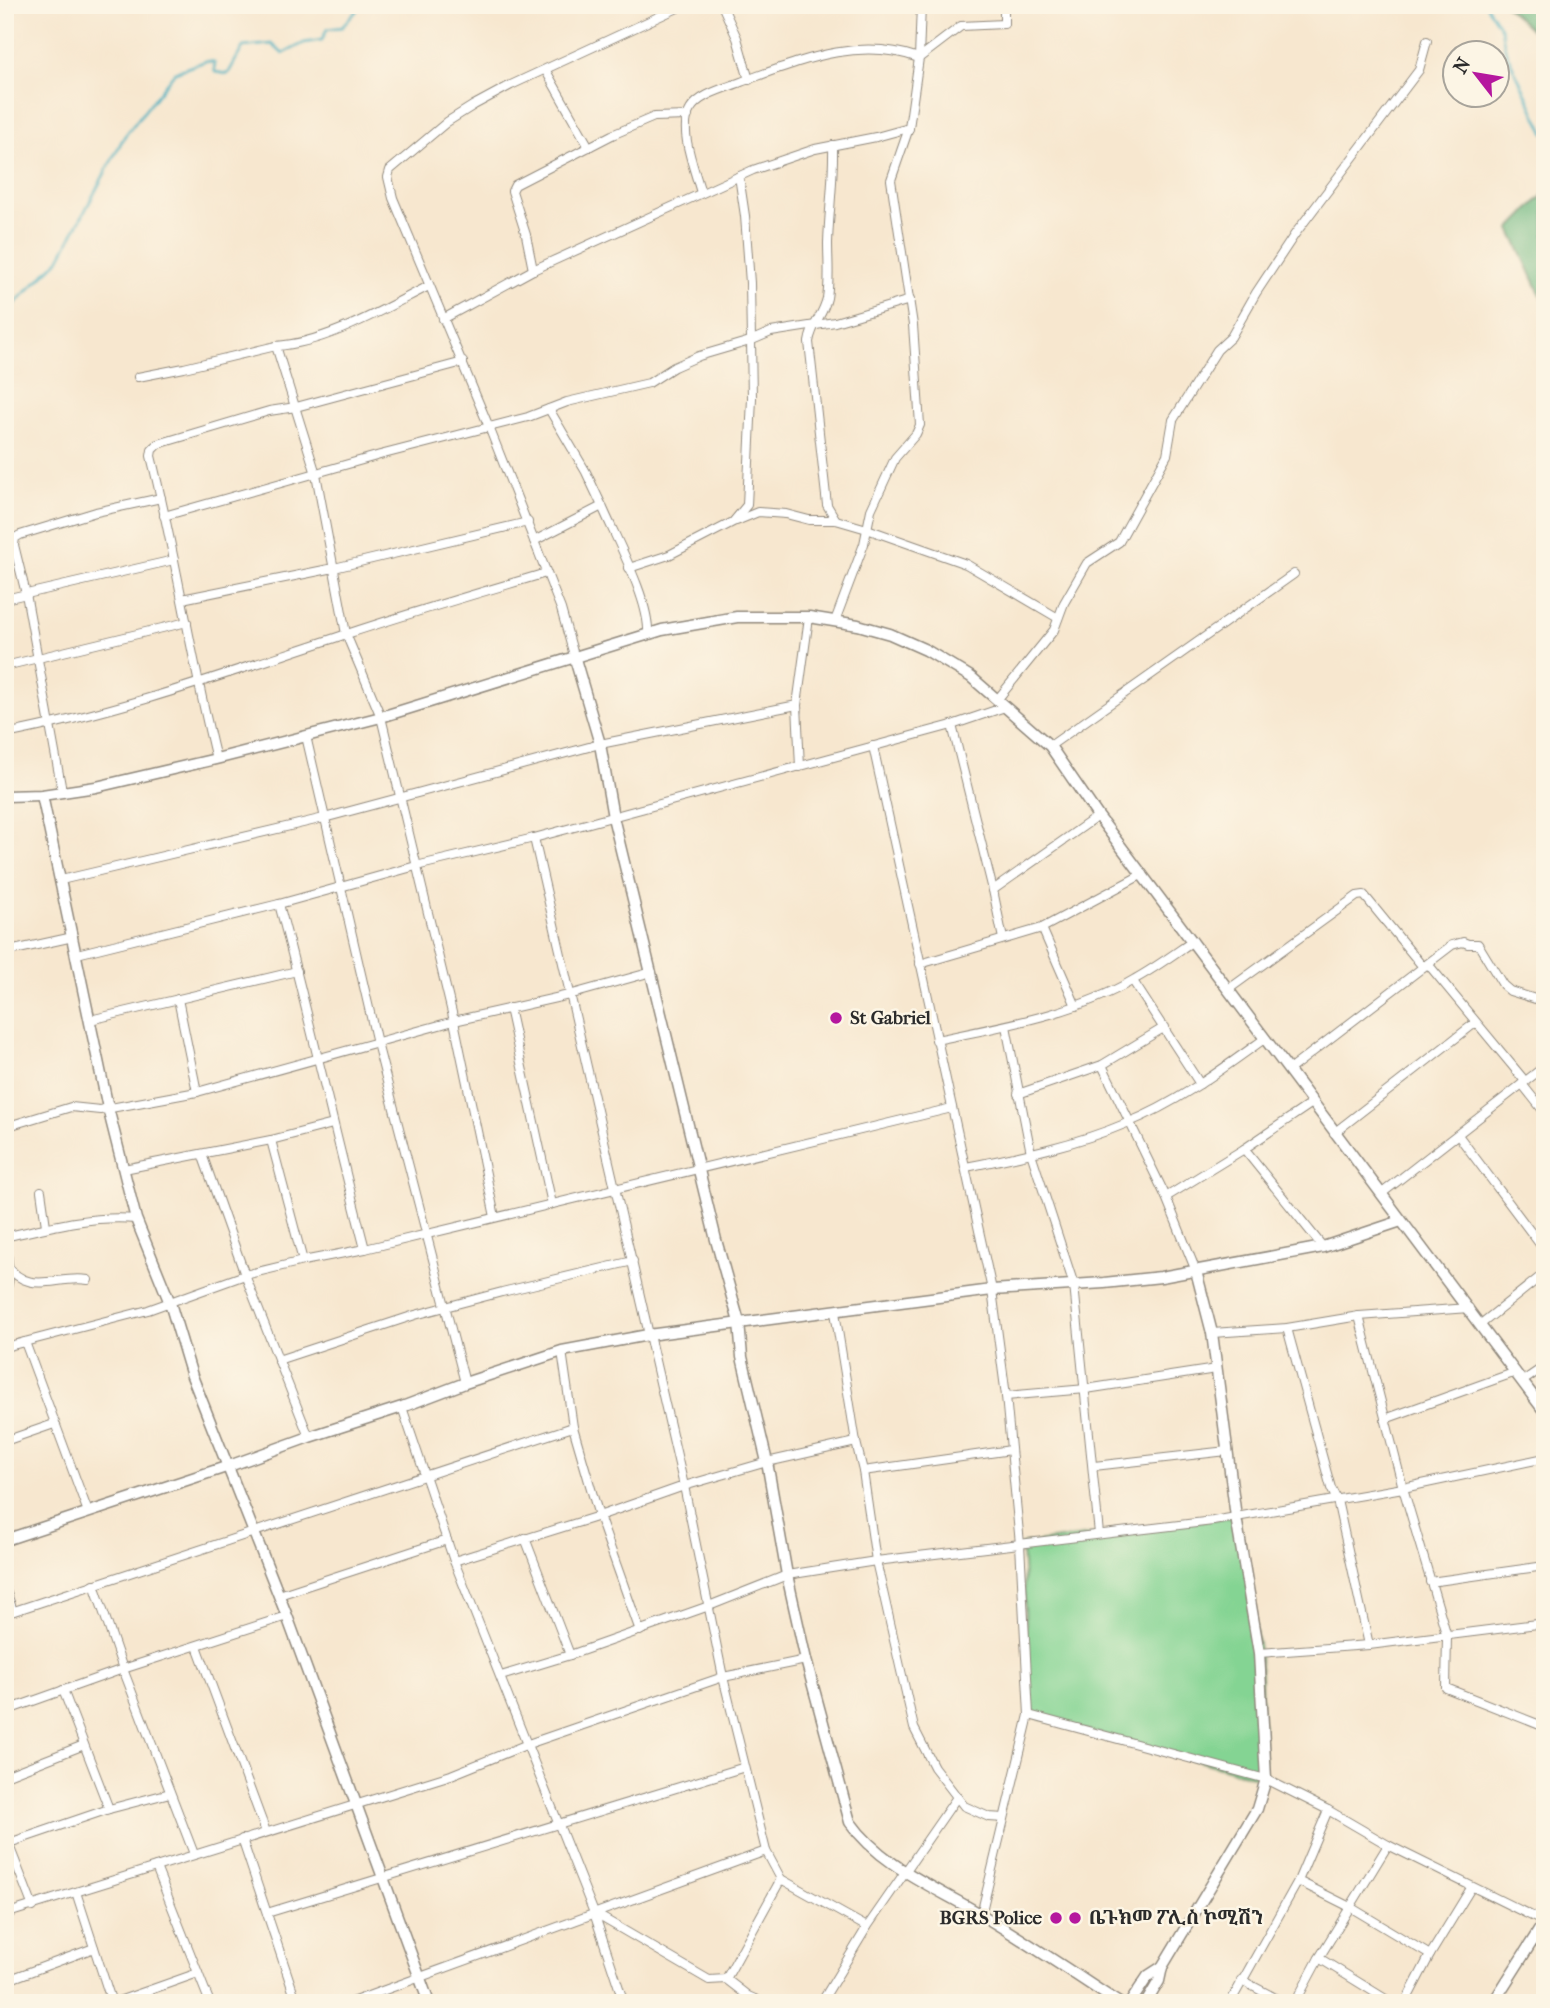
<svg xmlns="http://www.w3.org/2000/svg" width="1550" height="2008" viewBox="0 0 1550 2008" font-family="'IM FELL French Canon','Noto Serif Ethiopic',serif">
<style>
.green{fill:#84d493;stroke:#58805f;stroke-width:2}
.forest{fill:#6bb67d;stroke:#4b7054;stroke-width:2}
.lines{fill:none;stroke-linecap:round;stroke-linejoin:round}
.stream{stroke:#40adbf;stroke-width:2.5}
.minor-casing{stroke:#91897d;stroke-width:10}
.tertiary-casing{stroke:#91897d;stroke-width:13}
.minor{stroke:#fff;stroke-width:8}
.tertiary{stroke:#fff;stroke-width:10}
.poi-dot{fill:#b5179e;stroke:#fcf5e5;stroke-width:2.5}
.labels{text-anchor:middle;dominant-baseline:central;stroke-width:5;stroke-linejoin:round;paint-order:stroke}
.poi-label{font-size:19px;font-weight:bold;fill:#2b2b2b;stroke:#fcf5e5;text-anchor:start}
</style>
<rect width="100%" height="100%" fill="#fcf5e5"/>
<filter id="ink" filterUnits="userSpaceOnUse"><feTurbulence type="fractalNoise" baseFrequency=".0143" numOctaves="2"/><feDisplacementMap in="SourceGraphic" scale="14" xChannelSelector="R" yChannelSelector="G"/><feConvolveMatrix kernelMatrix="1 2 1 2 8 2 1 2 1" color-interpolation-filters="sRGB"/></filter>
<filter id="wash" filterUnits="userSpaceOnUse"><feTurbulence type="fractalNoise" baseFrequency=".00686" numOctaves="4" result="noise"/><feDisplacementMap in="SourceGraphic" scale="28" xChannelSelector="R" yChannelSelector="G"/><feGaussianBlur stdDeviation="1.57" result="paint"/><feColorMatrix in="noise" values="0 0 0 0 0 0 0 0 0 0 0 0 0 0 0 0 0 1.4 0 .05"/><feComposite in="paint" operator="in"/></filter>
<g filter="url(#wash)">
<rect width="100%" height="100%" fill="#f7e7cf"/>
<!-- green -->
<path class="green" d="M 1237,1516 L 1260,1658 L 1264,1779 L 1030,1715 L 1022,1544 Z"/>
<!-- forest -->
<g class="forest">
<path d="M 1505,5 L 1545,5 L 1545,43 Z"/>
<path d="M 1545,193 L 1545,304 L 1510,229 Z"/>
</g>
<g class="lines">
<!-- stream -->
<g class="stream">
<path d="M 1486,5 L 1501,29 L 1506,52 L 1545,134"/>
<path d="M 5,313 L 59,260 L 124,137 L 175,72 L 206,61 L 214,62 L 215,72 L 228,74 L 243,47 L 272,44 L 283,54 L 304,43 L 322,40 L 327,29 L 342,27 L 362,5"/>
</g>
</g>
</g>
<g filter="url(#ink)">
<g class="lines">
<defs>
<g id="minor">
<path d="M 722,5 L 737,38 L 749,80"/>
<path d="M 919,58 L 961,26 L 1004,24 L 1004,5"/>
<path d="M 546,71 L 589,147"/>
<path d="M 833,145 C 834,178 829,210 828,243 C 828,261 830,280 827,298 C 823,316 812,323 809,342 L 827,505 L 836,520"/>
<path d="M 701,193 C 695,170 678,130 690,110 C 699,94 726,88 741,82 C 800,61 857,36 919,58"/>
<path d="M 533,270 L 526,235 L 512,191 L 515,185 L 612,135 L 654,117 L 688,116"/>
<path d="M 429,286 C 383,309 327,343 276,346 L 316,474 L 346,634 L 381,717 L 454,1021 L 495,1217"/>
<path d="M 443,319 L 533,270 L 753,170 L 815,149 L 876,137 L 909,128"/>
<path d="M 138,377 L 184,368 L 276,346"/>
<path d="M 549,409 L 586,472 L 602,506"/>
<path d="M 164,516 L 380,455 L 489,427 L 393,198 L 388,177 L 390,170 L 447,122 L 474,105 L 511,85 L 684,5"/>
<path d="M 736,521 L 758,512 L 786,514 L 809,520 L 836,520 L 867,529 L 966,564 L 1058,618"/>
<path d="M 534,541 L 602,506 C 616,539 650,601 648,634"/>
<path d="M 629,568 L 669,555 L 733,522 L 747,505 L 752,398 L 750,283 L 745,216 L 739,176"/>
<path d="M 5,599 L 174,560"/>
<path d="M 182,599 L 334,568 L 528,522"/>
<path d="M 835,621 L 864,544 L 871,510 L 895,458 L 916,434 L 920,425 L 913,325 L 891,180 L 909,128 L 919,58 L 921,5"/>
<path d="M 575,659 L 561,609 L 489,427 L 528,417 L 567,402 L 649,383 L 674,367 L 699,356 L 750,341 L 771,332 L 835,322 L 910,300"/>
<path d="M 5,666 L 187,622"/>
<path d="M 997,700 L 1054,630 L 1064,603 L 1087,563 L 1119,542 L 1167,455 L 1173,420 L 1217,350 L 1231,337 L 1256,293 L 1295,234 L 1419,70 L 1427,41"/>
<path d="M 952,725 L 993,890 L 1003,939"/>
<path d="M 5,734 C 124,711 233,671 347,634 C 413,612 479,593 546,573"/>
<path d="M 306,736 L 377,1043 L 465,1383"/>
<path d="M 873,746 L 992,1290 L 1006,1396 L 1020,1544 L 1029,1715 L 981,1915"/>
<path d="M 1050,746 L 1294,574"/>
<path d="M 216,759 C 191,659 176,556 151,456 L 152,450 L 158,444 L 269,411 L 296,407 L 463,362"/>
<path d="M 800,767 L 797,705 L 809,617"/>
<path d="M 62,791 L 26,594 L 14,545 L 15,538 L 20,535 L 96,512 L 161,498"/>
<path d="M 534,838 L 684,1486 L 723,1677 L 766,1851 L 781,1879 L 867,1927"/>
<path d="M 61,880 L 324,818 L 600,744 L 797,705"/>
<path d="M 993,890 L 1098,816"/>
<path d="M 279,904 C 310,1019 335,1134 365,1249"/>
<path d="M 1042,928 L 1076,1006"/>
<path d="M 5,952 L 73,937"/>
<path d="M 77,954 L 279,904 L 416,866 L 534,838 L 952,725 L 1005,707"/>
<path d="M 920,964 L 1042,928 L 1143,874"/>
<path d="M 1428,964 L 1525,1081"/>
<path d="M 1133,981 L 1200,1084"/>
<path d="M 1229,989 L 1357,896 L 1364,895 L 1423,967"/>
<path d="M 178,999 L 197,1092"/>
<path d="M 509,1008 L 552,1204"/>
<path d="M 90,1020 L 297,971"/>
<path d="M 1006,1026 L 1031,1153 L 1074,1285 L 1099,1534"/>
<path d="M 936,1040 C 1003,1026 1076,1014 1135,979 C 1155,968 1174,954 1193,941"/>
<path d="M 1102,1065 L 1166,1197 L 1196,1271"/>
<path d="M 1289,1070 L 1452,945 L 1463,942 L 1468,944 L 1478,944 L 1503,985 L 1510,991 L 1545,1002"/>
<path d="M 1522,1084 L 1545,1113"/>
<path d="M 1018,1094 L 1102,1065 L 1165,1027"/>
<path d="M 5,1127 L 71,1107 L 100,1110 L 197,1092 L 454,1021 L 569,995 L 652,972"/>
<path d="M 1334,1133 L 1475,1023"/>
<path d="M 1458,1135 L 1545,1251"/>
<path d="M 271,1140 L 303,1261"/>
<path d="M 1244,1149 L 1323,1247"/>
<path d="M 202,1154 L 245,1275 L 309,1437"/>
<path d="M 966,1167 C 1021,1156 1075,1145 1127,1123 C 1177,1103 1221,1070 1264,1039"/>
<path d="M 124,1169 L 271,1140 L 333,1124"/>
<path d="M 41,1191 L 46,1226"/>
<path d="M 1381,1194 L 1545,1066"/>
<path d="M 1166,1197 L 1244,1149 L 1312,1103"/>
<path d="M 5,1237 C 48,1227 92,1215 136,1219"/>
<path d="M 6,1264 C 29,1297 56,1275 88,1280"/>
<path d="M 5,1292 C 14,1276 4,1254 7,1237"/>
<path d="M 835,1312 L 856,1442 L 863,1471 L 876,1561 L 914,1728 L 934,1767 L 964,1806 L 989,1817 L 1004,1818"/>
<path d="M 1359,1316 L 1403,1488 L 1447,1636 L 1446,1688 L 1545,1727"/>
<path d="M 1481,1324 L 1545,1273"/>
<path d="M 1287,1328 L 1331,1488 L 1337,1500 L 1369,1645"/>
<path d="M 1212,1333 L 1287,1328 L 1359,1316 L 1469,1308"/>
<path d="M 25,1342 L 88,1512"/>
<path d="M 5,1347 L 148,1310 L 245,1275 L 303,1261 L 365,1249 L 952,1108"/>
<path d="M 562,1351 L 573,1427 L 599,1516 L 640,1631"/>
<path d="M 278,1360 L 415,1315 L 502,1292 L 633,1261"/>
<path d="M 1523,1381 L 1545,1366"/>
<path d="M 1006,1396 L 1086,1389 L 1216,1369"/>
<path d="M 402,1407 L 454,1561 L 594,1913 L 624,2003"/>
<path d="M 1385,1419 L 1516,1372"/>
<path d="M 5,1441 L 54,1424"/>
<path d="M 1094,1466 L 1227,1451"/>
<path d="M 863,1471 L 1011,1450"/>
<path d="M 525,1538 L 570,1655"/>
<path d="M 454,1561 L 599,1516 L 684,1486 L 767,1462 L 856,1442"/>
<path d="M 1430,1582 L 1545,1566"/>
<path d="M 94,1584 L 123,1669 L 194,1854"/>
<path d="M 5,1588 L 13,1611"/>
<path d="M 279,1595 L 447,1540"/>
<path d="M 5,1614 L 573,1427"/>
<path d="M 197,1646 L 266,1832"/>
<path d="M 1259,1653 L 1369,1645 L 1545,1623"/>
<path d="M 501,1676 L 570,1655 L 709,1606 L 787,1575 L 876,1561 L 1213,1521 L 1403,1488 L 1545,1458"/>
<path d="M 63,1690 L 109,1809"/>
<path d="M 5,1711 L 123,1669 L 287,1616"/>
<path d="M 1029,1715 L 1266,1779 L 1328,1810 L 1388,1845 L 1544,1922"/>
<path d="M 5,1776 L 84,1745"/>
<path d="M 5,1835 L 33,1907"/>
<path d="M 242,1839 L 297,2003"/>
<path d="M 9,1843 L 109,1809 L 170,1793"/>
<path d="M 156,1867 L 210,2003"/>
<path d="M 1298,1881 L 1350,1907 L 1430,1955"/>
<path d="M 76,1892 L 112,2003"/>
<path d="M 267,1913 L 745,1767"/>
<path d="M 594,1913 L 709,1980 L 726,1979 L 748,1996 L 764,2003"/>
<path d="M 5,1914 L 451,1775 L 528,1744 L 723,1677 L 806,1660"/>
<path d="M 1319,1958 L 1392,2003"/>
<path d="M 726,1979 L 781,1879"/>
<path d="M 1241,1980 L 1285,2003"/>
<path d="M 5,1981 L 94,1948"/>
<path d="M 113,2003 L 198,1973"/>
<path d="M 349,2003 L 766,1851"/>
<path d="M 821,2003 L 867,1927 L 957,1797"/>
<path d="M 1230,2003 L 1298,1881 L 1328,1810"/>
<path d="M 1295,2003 L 1319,1958 L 1388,1845"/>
<path d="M 1405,2003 L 1430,1955 L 1471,1888"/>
</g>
<g id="tertiary">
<path d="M 575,659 L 600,744 L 613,817 L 716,1240 L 739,1322 L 742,1357 L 767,1462 L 787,1575 L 806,1660 L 850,1822 C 881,1866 935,1887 980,1914 C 1027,1942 1073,1973 1119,2003"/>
<path d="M 42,795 L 108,1108 L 136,1219 L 170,1303 L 192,1376 L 287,1616 L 429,2003"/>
<path d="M 5,796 L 42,795 L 96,787 L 216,759 L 381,717 L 662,630 L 737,617 L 809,617 L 858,625 L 890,634 L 926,650 L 971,677 L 1050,746 L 1098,816 L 1545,1412"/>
<path d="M 5,1540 L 229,1466 L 309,1437 L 402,1407 L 465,1383 L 562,1351 L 648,1335 L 992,1290 L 1104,1283 L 1161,1277 L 1323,1247 L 1401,1221"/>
<path d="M 1130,2003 L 1148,1976 L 1162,1967"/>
<path d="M 1146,2003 L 1159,1981 L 1162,1967 L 1257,1809 L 1266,1779 L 1259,1653 L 1236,1517 L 1212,1333 L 1196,1271"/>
<path d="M 1493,2003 L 1545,1921"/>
</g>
</defs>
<!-- minor casing -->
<use href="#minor" class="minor-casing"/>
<!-- tertiary casing -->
<use href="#tertiary" class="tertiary-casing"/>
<!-- minor -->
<use href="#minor" class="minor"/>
<!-- tertiary -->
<use href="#tertiary" class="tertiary"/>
</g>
</g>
<!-- markers -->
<g class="poi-dot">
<circle cx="836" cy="1018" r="7"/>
<circle cx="1056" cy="1918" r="7"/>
<circle cx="1075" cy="1918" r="7"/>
</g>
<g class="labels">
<!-- poi labels -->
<g class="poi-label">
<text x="850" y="1018">St Gabriel</text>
<text x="1042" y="1918" text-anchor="end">BGRS Police</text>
<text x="1089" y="1918">ቤጉክመ ፖሊስ ኮሚሽን</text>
</g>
</g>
<!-- margin -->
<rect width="1550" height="2008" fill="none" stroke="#fcf5e5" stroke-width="28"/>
<!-- north arrow -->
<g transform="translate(1476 74) rotate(301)"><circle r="33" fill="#fcf5e5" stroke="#a8a49b" stroke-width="2"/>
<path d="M0-5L12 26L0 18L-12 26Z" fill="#b5179e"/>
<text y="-10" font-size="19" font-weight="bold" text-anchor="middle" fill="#2b2b2b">N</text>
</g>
</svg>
